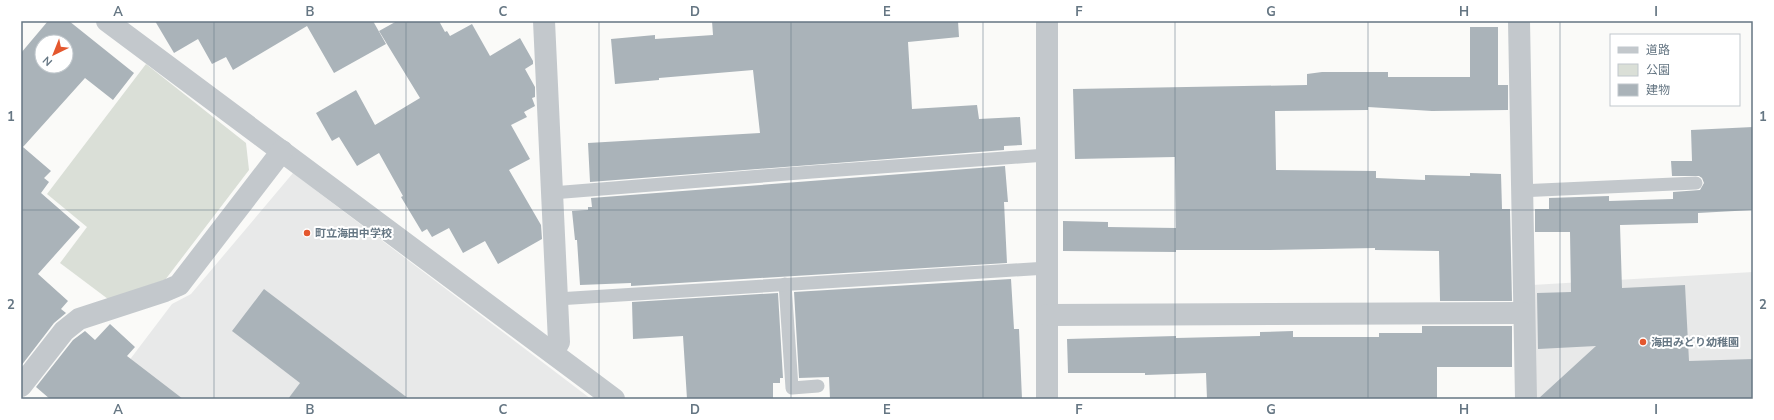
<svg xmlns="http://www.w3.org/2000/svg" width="1774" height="420" viewBox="0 0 1774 420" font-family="'Nunito Sans','Noto Sans JP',sans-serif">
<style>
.built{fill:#e8e9e9}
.green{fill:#dadfd7}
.building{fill:#aab3b9;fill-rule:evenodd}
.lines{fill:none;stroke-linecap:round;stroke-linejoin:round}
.lane{stroke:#c3c8cc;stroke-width:13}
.street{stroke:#c3c8cc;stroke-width:22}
.grid{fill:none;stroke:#657683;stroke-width:1;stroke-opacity:0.55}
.poi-dot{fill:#e4572e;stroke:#fff;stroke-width:1.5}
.labels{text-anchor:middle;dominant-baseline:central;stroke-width:4;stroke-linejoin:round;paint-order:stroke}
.poi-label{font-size:11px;font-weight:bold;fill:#657683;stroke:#fff;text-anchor:start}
.neatline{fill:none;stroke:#657683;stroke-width:1.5}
.grid-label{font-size:13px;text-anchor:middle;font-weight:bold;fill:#657683}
</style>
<rect width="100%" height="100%" fill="#fafaf8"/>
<!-- built -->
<g class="built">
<path d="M 293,173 L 591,399 L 100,399 L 172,304 L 191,294 Z"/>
<path d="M 1753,272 L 1753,399 L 1535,399 L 1532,285 Z"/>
</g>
<!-- green -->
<path class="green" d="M 146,64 L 246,143 L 249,170 L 165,280 L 108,299 L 60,263 L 87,227 L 47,194 Z"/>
<!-- building -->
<g class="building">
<path d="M 48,21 L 69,21 L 134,73 L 113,100 L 85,78 L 23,147 L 51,171 L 44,178 L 49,182 L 41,193 L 80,227 L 38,274 L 68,301 L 61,309 L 66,313 L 54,323 L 21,366 L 21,53 ZM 42,42 L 66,42 L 66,66 L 42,66 Z"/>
<path d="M 155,21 L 373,21 L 386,44 L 334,73 L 307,26 L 233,70 L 226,57 L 212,64 L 198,39 L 174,53 Z"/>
<path d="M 397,21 L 439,21 L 445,32 L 447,31 L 450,36 L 472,24 L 490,56 L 520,38 L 533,61 L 533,64 L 525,69 L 535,87 L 535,97 L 532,98 L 535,106 L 524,112 L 527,117 L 511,125 L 530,159 L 509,170 L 541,225 L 542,239 L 498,264 L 485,241 L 463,253 L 449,228 L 432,237 L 427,229 L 422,232 L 401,197 L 403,196 L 379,153 L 357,166 L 339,137 L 332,141 L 316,113 L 356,90 L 375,125 L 420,98 L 379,31 Z"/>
<path d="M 712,21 L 958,21 L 959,37 L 908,42 L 912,109 L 977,105 L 979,119 L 1020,117 L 1022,145 L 1004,146 L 1004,150 L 590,182 L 588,143 L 760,133 L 753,70 L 659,78 L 659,80 L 615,84 L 611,39 L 655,35 L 655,39 L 713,35 Z"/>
<path d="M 1470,27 L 1498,27 L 1498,85 L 1508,85 L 1508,110 L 1432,111 L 1368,107 L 1368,110 L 1275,111 L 1276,170 L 1376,171 L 1376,178 L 1425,180 L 1425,175 L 1470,176 L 1470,173 L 1501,174 L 1502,209 L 1510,209 L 1512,301 L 1440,301 L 1439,251 L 1375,250 L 1375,248 L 1266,250 L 1176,250 L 1176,252 L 1063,251 L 1063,221 L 1108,222 L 1108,227 L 1176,228 L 1175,157 L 1075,159 L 1073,89 L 1307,85 L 1307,74 L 1322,72 L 1388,72 L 1388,77 L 1470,77 Z"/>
<path d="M 1753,127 L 1753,210 L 1698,213 L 1698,223 L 1620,225 L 1622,288 L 1685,285 L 1689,361 L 1753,359 L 1753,399 L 1538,399 L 1596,346 L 1538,349 L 1537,293 L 1571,292 L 1570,232 L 1535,232 L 1535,209 L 1549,209 L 1549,198 L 1609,196 L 1609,201 L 1673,199 L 1673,192 L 1700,190 L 1704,183 L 1702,178 L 1699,176 L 1672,176 L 1671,161 L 1692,161 L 1691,130 Z"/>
<path d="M 1005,166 L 1008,202 L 1004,202 L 1007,263 L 631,286 L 631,283 L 580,285 L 577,240 L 575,240 L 572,211 L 588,210 L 588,207 L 592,207 L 591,198 Z"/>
<path d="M 1011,279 L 1014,329 L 1019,329 L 1022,399 L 830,399 L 829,377 L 799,378 L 794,292 Z"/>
<path d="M 264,289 L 409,399 L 288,399 L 300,383 L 232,331 Z"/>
<path d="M 778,293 L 783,378 L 780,378 L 780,383 L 773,383 L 773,399 L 687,399 L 683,336 L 633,339 L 632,302 Z"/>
<path d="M 110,324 L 135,347 L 127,356 L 183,399 L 50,399 L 36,387 L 73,340 L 85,331 L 95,340 Z"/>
<path d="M 1422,326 L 1512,326 L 1512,367 L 1437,367 L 1437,399 L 1207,399 L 1206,373 L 1145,375 L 1145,373 L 1068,373 L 1067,339 L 1176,336 L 1176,338 L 1260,336 L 1260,332 L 1293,331 L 1293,337 L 1379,337 L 1379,333 L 1422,333 Z"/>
</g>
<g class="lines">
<!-- lane -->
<g class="lane">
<path d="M 1521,191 L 1696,183"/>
<path d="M 552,193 L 812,172 L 1046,155"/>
<path d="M 785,284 L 792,388 L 818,386"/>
<path d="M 557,299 L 1047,268"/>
</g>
<!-- street -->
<g class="street">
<path d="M 107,21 L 614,399"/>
<path d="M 544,21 L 559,342 L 553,353"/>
<path d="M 1047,21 L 1047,399"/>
<path d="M 1519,21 L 1526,399"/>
<path d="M 1048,315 L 1523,313"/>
<path d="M 21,386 L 64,331 L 79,319 L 165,291 L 179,285 L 282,151"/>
</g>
</g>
<!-- grid -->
<path class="grid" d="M 214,21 L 214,399M 406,21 L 406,399M 599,21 L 599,399M 791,21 L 791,399M 983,21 L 983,399M 1175,21 L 1175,399M 1368,21 L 1368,399M 1560,21 L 1560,399M 21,210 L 1753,210"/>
<!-- markers -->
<g class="poi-dot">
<circle cx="307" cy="233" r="4"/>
<circle cx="1643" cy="342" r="4"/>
</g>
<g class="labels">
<!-- poi labels -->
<g class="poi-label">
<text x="315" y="233">町立海田中学校</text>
<text x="1651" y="342">海田みどり幼稚園</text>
</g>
</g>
<!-- border -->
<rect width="1774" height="420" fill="none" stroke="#ffffff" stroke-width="44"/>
<!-- legend -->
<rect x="1610" y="34" width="130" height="72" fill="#ffffff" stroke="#c1c8cd"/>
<rect x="1618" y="47" width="20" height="6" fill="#c3c8cc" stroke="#c1c8cd"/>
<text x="1646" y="54" font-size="12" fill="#657683">道路</text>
<rect x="1618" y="64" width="20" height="12" fill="#dadfd7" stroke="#c1c8cd"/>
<text x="1646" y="74" font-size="12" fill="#657683">公園</text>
<rect x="1618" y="84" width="20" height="12" fill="#aab3b9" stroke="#c1c8cd"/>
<text x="1646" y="94" font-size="12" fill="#657683">建物</text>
<!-- north arrow -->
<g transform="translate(54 54) rotate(223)"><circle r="19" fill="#ffffff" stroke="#c1c8cd"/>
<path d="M0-3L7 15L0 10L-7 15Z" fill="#e4572e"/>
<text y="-6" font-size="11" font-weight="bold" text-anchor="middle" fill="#657683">N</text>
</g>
<rect x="22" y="22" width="1730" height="376" class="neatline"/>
<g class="grid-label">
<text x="118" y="16">A</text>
<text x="310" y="16">B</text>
<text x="503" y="16">C</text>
<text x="695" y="16">D</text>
<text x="887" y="16">E</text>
<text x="1079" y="16">F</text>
<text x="1271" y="16">G</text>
<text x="1464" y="16">H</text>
<text x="1656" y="16">I</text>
<text x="11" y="121">1</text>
<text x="1763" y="121">1</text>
<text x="11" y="309">2</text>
<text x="1763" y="309">2</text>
<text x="118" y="414">A</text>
<text x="310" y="414">B</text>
<text x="503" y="414">C</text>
<text x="695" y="414">D</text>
<text x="887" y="414">E</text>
<text x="1079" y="414">F</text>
<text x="1271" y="414">G</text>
<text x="1464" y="414">H</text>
<text x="1656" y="414">I</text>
</g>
</svg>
